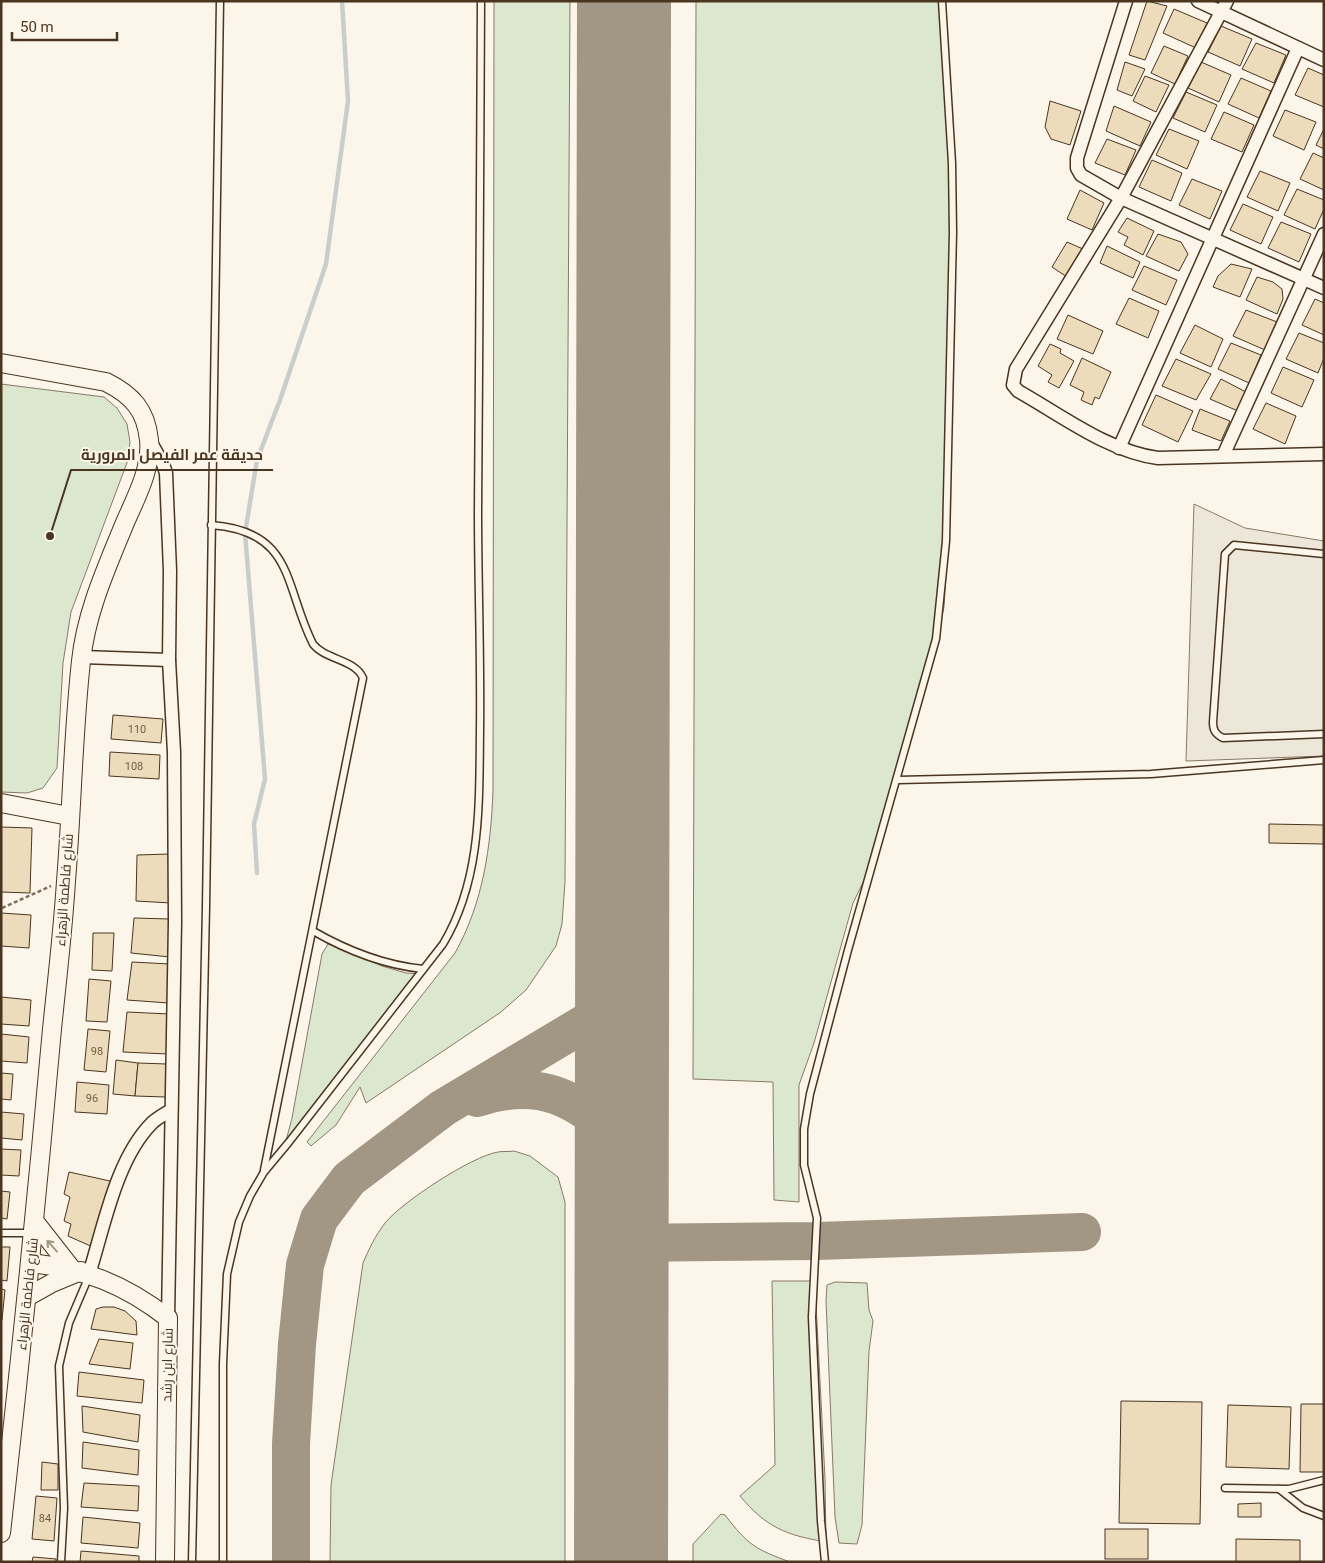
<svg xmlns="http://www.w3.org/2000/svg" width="1325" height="1563" viewBox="0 0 1325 1563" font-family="Roboto,Cairo,sans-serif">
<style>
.green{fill:#dce7d0;stroke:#887966}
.parking{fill:#ede7d9;stroke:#887966}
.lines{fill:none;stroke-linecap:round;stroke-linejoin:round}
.stream{stroke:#c9cecd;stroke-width:4.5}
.taxiway{stroke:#a29684;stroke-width:38}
.runway{stroke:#a29684;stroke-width:94}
.building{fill:#ecdcbc;stroke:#4a3520}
.lane-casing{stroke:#4a3520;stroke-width:9}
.street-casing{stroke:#4a3520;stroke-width:15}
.secondary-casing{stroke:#4a3520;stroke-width:20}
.path{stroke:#7f6f5c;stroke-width:2.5;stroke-dasharray:4 2.5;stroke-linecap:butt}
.lane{stroke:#fbf6e9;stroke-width:6}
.street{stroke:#fbf6e9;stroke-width:12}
.secondary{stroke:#fbf6e9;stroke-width:18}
.oneway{stroke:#a29684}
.labels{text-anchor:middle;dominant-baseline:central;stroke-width:4;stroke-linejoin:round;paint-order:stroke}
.number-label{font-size:11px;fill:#725f47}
.street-label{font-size:14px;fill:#4a3520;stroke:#fbf6e9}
.leader{fill:none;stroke:#4a3520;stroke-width:2}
.callout-dot{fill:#4a3520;stroke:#fbf6e9;stroke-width:2}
.callout-label{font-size:15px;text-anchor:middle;font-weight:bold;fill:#4a3520;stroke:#fbf6e9;stroke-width:4;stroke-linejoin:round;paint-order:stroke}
</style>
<rect width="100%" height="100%" fill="#fbf6e9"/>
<!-- green -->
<g class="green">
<path d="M 494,1 L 570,1 L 565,882 L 562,924 L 556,946 L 526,990 L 501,1012 L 366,1103 L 360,1087 L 336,1125 L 311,1146 L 307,1142 L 455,953 C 483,903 491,847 493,790 Z"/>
<path d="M 696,1 L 943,1 L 953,140 L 948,539 L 944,607 L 935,650 L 871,866 L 853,903 L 814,1043 L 799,1085 L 799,1202 L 774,1200 L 773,1082 L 693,1079 Z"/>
<path d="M 1,384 L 104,397 L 117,408 L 127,424 L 130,442 L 128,460 L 71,612 L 63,663 L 57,768 L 43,788 L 27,793 L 1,792 Z"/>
<path d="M 328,944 L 382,966 L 406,973 L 421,974 L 413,987 L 282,1156 L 292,1118 L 322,954 Z"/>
<path d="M 514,1151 L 530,1156 L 558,1177 L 565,1202 L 565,1562 L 330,1562 L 331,1485 L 363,1263 C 369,1249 375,1236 385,1223 C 402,1202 472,1156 498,1152 C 503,1151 509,1152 514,1151 Z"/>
<path d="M 772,1281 L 810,1281 L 815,1284 L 825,1478 L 826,1542 C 785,1535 766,1527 740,1496 L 775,1465 Z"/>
<path d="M 835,1282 L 867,1283 L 869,1310 L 873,1321 L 869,1351 L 862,1525 L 857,1544 L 839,1543 L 835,1517 L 826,1301 L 827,1285 Z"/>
<path d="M 721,1514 L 725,1515 C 748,1545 755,1549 790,1562 L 693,1562 L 693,1544 Z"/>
</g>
<!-- parking -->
<path class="parking" d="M 1194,504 L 1245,528 L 1324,541 L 1324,756 L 1186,761 Z"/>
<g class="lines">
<!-- stream -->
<path class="stream" d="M 257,873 L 254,824 L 265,779 L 245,533 L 257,460 L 280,400 L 326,264 L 348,101 L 342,1"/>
<!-- taxiway -->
<g class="taxiway">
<path d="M 477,1098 C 541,1077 574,1098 622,1139"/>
<path d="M 621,1243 L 817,1241 L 1082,1232"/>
<path d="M 291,1562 L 291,1444 L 297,1344 L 305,1265 L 319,1219 L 349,1179 L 443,1108 L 622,1001"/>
</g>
<!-- runway -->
<path class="runway" d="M 621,1562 L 624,1"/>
</g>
<!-- building -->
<g class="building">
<path d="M 1147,1 L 1167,6 L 1145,60 L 1129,55 Z"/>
<path d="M 1174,9 L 1207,23 L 1196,48 L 1163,33 Z"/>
<path d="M 1221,26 L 1252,39 L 1240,66 L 1208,52 Z"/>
<path d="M 1256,43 L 1286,55 L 1274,83 L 1242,69 Z"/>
<path d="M 1164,46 L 1188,56 L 1175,84 L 1151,73 Z"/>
<path d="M 1125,62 L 1145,69 L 1132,96 L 1117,90 Z"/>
<path d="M 1201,62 L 1231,75 L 1219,102 L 1188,88 Z"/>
<path d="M 1308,68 L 1324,75 L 1324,107 L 1295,95 Z"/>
<path d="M 1145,76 L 1169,85 L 1156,112 L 1133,101 Z"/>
<path d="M 1241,78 L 1271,91 L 1259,118 L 1228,104 Z"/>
<path d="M 1186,92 L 1217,105 L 1205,132 L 1173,118 Z"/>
<path d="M 1050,101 L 1081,111 L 1070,145 L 1051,139 L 1045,127 Z"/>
<path d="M 1114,106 L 1151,122 L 1140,146 L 1106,131 Z"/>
<path d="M 1285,110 L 1316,122 L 1304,150 L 1273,136 Z"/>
<path d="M 1224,112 L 1254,125 L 1242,152 L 1211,139 Z"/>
<path d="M 1169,129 L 1199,141 L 1187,169 L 1156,155 Z"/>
<path d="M 1324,129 L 1324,149 L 1316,145 Z"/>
<path d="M 1107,139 L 1136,150 L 1125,175 L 1095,163 Z"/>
<path d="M 1313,153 L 1324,158 L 1324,190 L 1300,179 Z"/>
<path d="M 1152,160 L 1182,173 L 1171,201 L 1139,187 Z"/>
<path d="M 1260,171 L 1290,183 L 1278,211 L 1247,197 Z"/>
<path d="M 1192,179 L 1222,191 L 1210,219 L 1179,205 Z"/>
<path d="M 1297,189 L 1324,200 L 1324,209 L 1315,229 L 1284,215 Z"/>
<path d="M 1080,190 L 1104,203 L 1092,230 L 1067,219 Z"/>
<path d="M 1243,204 L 1273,217 L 1261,244 L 1230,230 Z"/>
<path d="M 1127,218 L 1154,231 L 1143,255 L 1124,245 L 1128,237 L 1118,232 Z"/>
<path d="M 1281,222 L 1311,234 L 1299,262 L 1268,248 Z"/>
<path d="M 1158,234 L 1181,242 L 1188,254 L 1179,271 L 1146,256 Z"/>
<path d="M 1067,242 L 1083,249 L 1067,277 L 1052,267 Z"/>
<path d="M 1107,246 L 1140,262 L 1133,278 L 1100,263 Z"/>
<path d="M 1231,264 L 1252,269 L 1240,297 L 1213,287 L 1218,276 Z"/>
<path d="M 1144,266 L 1177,280 L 1166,305 L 1132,290 Z"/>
<path d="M 1257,277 L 1273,282 L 1282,289 L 1283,299 L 1277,314 L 1246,300 Z"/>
<path d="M 1129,298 L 1159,311 L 1148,338 L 1116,324 Z"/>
<path d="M 1315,299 L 1324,303 L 1324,335 L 1302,325 Z"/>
<path d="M 1246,310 L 1277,322 L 1265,350 L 1233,336 Z"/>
<path d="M 1068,315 L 1103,331 L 1093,354 L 1057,339 Z"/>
<path d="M 1195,325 L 1223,339 L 1211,367 L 1180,353 Z"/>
<path d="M 1299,333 L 1324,343 L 1324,358 L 1318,373 L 1286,359 Z"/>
<path d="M 1231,343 L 1261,355 L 1249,383 L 1218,369 Z"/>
<path d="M 1050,344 L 1061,349 L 1060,353 L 1074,361 L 1059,388 L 1048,382 L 1052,375 L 1038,366 Z"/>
<path d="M 1082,358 L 1111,372 L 1099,399 L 1095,397 L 1092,405 L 1081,400 L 1084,392 L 1070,385 Z"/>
<path d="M 1176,359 L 1211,374 L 1196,400 L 1162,386 Z"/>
<path d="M 1283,367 L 1314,380 L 1302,407 L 1271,393 Z"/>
<path d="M 1221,379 L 1246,392 L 1238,411 L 1210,399 Z"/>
<path d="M 1156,395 L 1193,411 L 1178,442 L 1142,425 Z"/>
<path d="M 1266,403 L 1296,416 L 1285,444 L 1253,429 Z"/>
<path d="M 1200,409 L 1230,421 L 1221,441 L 1192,430 Z"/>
<path d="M 113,715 L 163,719 L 161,743 L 111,739 Z"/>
<path d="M 110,752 L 160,755 L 159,779 L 109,776 Z"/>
<path d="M 1269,824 L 1324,825 L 1324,844 L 1269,843 Z"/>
<path d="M 1,827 L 32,828 L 30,893 L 1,892 Z"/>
<path d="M 170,854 L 171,903 L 136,901 L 137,855 Z"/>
<path d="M 1,913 L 31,915 L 29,948 L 1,946 Z"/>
<path d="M 134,918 L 170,919 L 170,957 L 131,953 Z"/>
<path d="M 93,933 L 114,933 L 112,971 L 92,970 Z"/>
<path d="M 132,962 L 170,964 L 169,1003 L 127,1000 Z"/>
<path d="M 89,979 L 111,981 L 107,1022 L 86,1021 Z"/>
<path d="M 1,997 L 31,1000 L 29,1026 L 1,1024 Z"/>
<path d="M 127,1012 L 169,1014 L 168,1054 L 123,1052 Z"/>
<path d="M 88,1029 L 110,1031 L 106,1072 L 84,1070 Z"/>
<path d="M 1,1034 L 29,1037 L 27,1063 L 1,1061 Z"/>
<path d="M 116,1060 L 138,1063 L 135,1096 L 113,1094 Z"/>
<path d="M 138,1063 L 167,1064 L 166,1097 L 135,1096 Z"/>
<path d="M 1,1073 L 13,1074 L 11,1100 L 1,1099 Z"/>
<path d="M 77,1082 L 109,1085 L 107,1114 L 75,1112 Z"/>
<path d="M 1,1112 L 24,1114 L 22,1140 L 1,1138 Z"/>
<path d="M 1,1149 L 21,1150 L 19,1176 L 1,1175 Z"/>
<path d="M 69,1172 L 110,1181 L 95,1248 L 68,1236 L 71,1224 L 64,1221 L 70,1197 L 64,1194 Z"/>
<path d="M 1,1191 L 10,1192 L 7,1219 L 1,1218 Z"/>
<path d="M 1,1247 L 10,1247 L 7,1281 L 1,1280 Z"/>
<path d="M 1,1289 L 5,1290 L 2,1320 L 1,1320 Z"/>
<path d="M 103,1307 L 114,1307 L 125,1311 L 136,1321 L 137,1335 L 91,1329 L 96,1309 Z"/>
<path d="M 99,1339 L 133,1343 L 130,1369 L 89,1364 Z"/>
<path d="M 79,1372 L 144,1380 L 142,1403 L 77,1396 Z"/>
<path d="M 1121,1401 L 1202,1402 L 1200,1524 L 1119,1523 Z"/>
<path d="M 1301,1404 L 1324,1404 L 1324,1472 L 1300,1472 Z"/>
<path d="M 1228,1405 L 1291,1407 L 1289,1469 L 1226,1467 Z"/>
<path d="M 82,1406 L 140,1415 L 138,1442 L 83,1432 Z"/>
<path d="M 83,1442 L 139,1450 L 138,1475 L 82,1468 Z"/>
<path d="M 42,1462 L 58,1464 L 58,1490 L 41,1490 Z"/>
<path d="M 84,1483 L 139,1486 L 138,1511 L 81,1507 Z"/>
<path d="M 36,1496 L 57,1498 L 54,1541 L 32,1539 Z"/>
<path d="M 1261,1503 L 1261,1517 L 1238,1517 L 1238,1504 Z"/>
<path d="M 83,1517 L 140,1523 L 138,1548 L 81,1543 Z"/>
<rect x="1105" y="1529" width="43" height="30"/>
<path d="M 1236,1539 L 1300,1540 L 1300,1562 L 1236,1562 Z"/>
<path d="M 81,1551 L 139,1556 L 139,1562 L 80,1562 Z"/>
<path d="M 33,1557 L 56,1559 L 56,1562 L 32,1562 Z"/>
</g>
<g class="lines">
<defs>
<g id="lane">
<path d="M 211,525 C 295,531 284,587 313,644 C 325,660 355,659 363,678 L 264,1170"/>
<path d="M 1324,554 L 1234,545 L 1225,554 L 1213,722 C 1213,730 1215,734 1223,738 L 1324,734"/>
<path d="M 898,780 L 1151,774 L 1324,760"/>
<path d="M 313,931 C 348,951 383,965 423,969"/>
<path d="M 1,1233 L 32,1233"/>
<path d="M 1225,1488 L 1289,1489 L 1324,1480"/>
<path d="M 1279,1489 L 1303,1508 L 1324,1516"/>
<path d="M 61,1562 L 64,1508 L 59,1366 L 69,1323 L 89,1276"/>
<path d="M 192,1562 L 206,907 L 220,1"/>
<path d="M 223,1562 L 223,1364 L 227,1274 L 239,1222 L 250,1196 L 264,1172 L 289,1142 L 443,944 C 482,879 479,803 480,731 C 481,658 478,585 478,511 C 479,341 481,171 481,1"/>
<path d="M 825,1562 L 821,1521 L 812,1317 L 817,1218 L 804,1165 L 804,1129 L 810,1094 L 848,950 L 936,639 L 946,541 L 953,232 L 952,163 L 942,1"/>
</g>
<g id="street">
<path d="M 1126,1 L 1077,158 L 1077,168 L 1081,175 L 1121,198 L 1324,288"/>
<path d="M 1198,1 L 1324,60"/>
<path d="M 1227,1 L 1121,198 L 1016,369 L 1013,385 L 1018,391 C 1061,415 1109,452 1158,458 L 1324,454"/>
<path d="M 150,441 L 163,464 L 166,473 L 170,571 L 169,660 L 174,752 L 175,922 L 168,1318"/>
<path d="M 1119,448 L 1298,48"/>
<path d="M 1223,456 L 1324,234"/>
<path d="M 82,657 L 169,660"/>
<path d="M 89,1274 C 104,1227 116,1159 152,1123 C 157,1118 165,1114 171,1110"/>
</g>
<g id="secondary">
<path d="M 1,363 L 106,382 C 132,395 146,410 149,440 C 152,469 135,499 124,525 C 106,569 86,613 81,661 C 73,734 72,808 66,881 C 63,930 57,980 52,1029 C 37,1197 20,1365 1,1533"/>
<path d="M 1,803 L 69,816"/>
<path d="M 35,1222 L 71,1268"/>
<path d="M 31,1263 C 85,1269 124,1284 168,1318 L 165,1562"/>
<path d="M 27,1297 L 52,1283 L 81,1271"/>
</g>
</defs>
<!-- lane casing -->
<use href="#lane" class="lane-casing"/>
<!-- street casing -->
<use href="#street" class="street-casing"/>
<!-- secondary casing -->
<use href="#secondary" class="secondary-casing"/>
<!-- path -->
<path class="path" d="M 2,908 L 51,886"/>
<!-- lane -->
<use href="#lane" class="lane"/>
<!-- street -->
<use href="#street" class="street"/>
<!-- secondary -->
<use href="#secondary" class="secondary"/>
</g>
<!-- one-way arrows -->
<defs><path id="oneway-shaft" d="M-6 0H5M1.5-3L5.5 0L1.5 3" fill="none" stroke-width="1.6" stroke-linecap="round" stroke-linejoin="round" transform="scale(1.25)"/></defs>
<use class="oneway" href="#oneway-shaft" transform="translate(52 1246) rotate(-132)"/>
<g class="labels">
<!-- number labels -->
<g class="number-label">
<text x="137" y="729">110</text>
<text x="134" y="766">108</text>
<text x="97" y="1051">98</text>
<text x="92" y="1098">96</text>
<text x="45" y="1518">84</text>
</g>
<!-- street labels -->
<g class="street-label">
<text transform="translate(64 890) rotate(-86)">شارع فاطمة الزهراء</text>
<text transform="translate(27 1294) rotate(-84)">شارع فاطمة الزهراء</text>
<text transform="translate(167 1365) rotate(-89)">شارع ابن رشد</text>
</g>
</g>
<!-- callouts -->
<path class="leader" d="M50 536L71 470H273"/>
<circle class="callout-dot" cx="50" cy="536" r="5"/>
<g class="callout-label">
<text x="172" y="460">حديقة عمر الفيصل المرورية</text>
</g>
<!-- border -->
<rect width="1325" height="1563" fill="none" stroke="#4a3520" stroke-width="5"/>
<!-- scale -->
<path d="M12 32v8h105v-8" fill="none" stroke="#4a3520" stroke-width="2.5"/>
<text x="20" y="32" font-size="15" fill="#4a3520" stroke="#fbf6e9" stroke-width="4" paint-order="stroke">50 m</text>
</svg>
